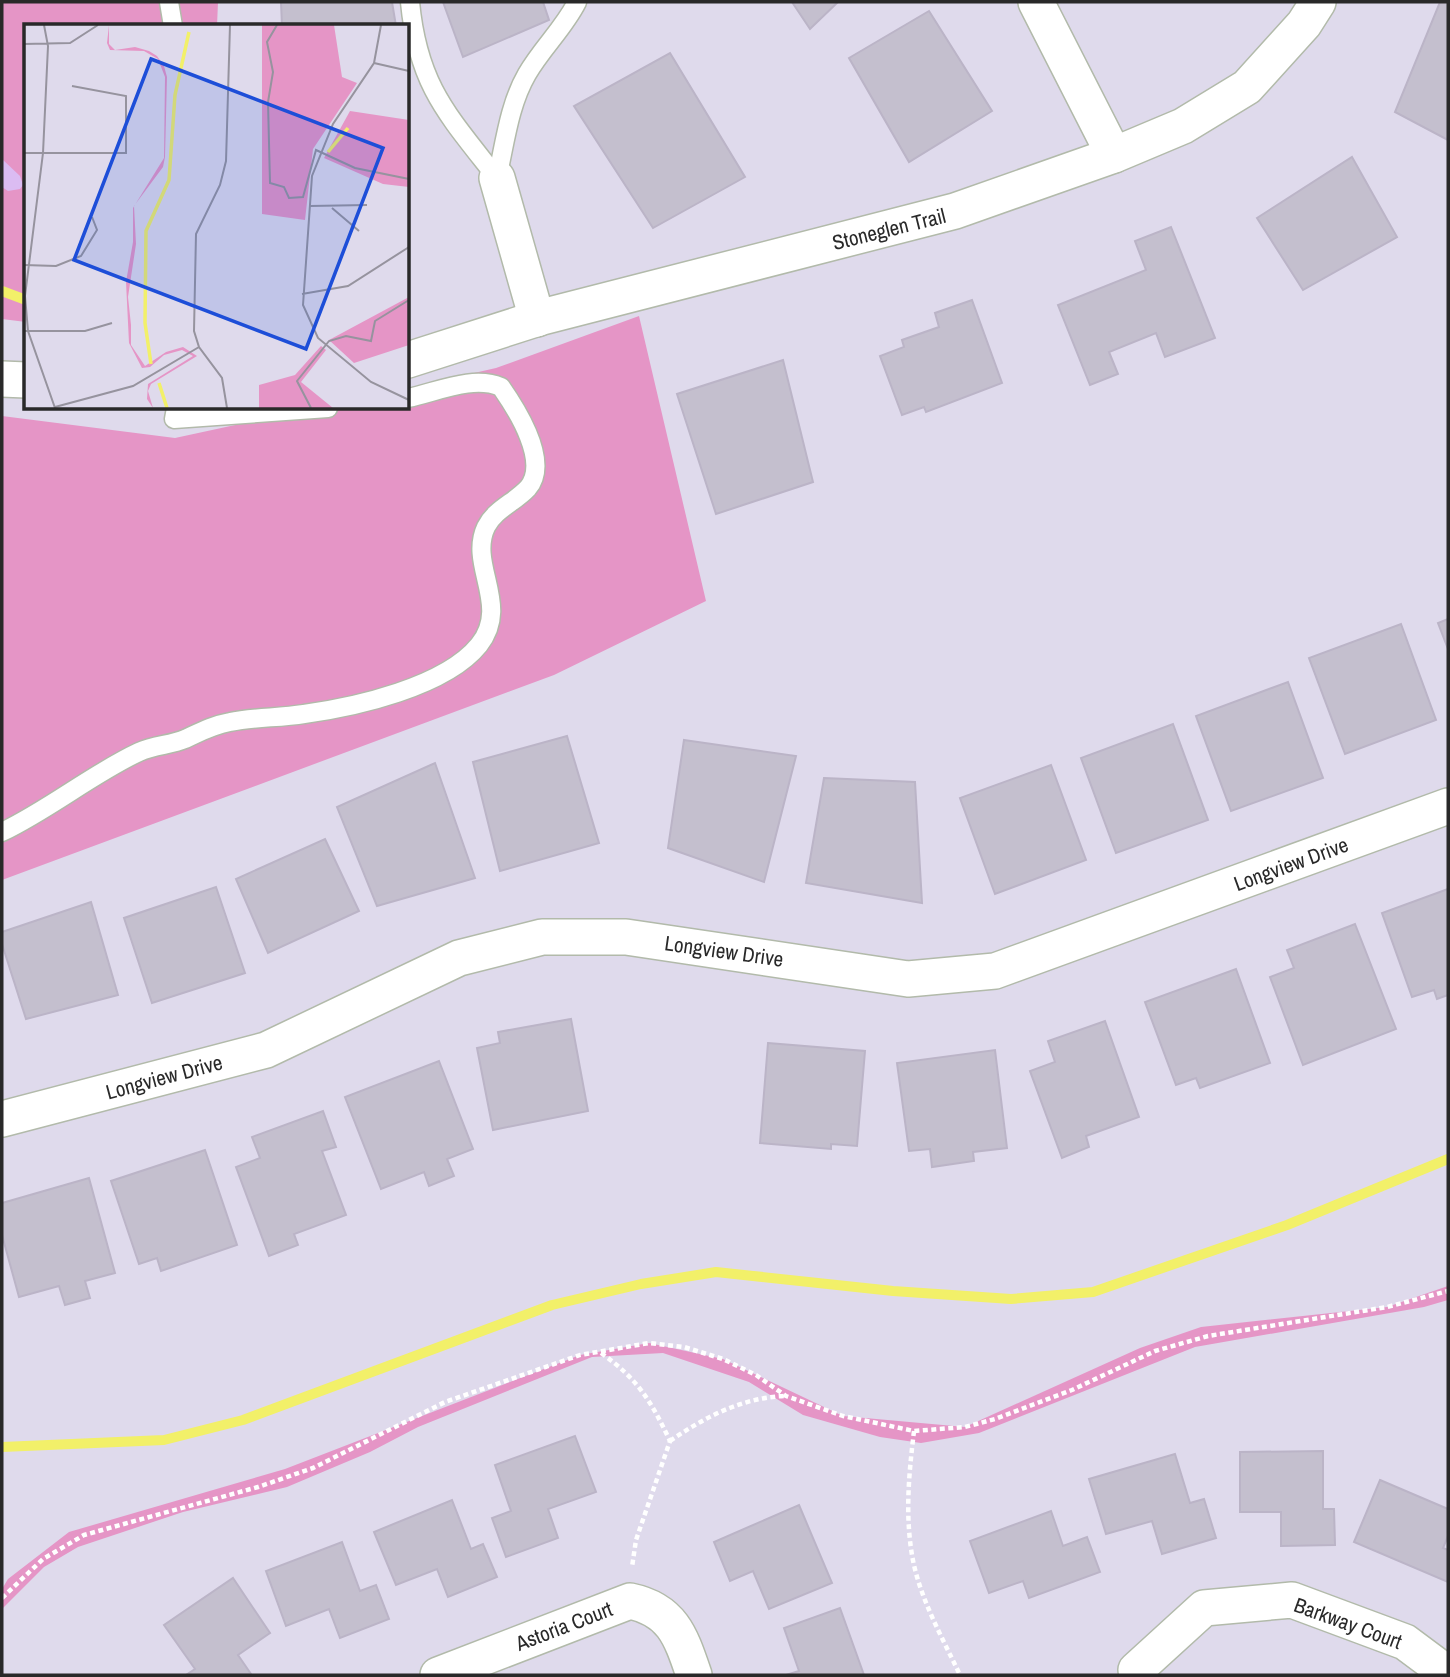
<svg xmlns="http://www.w3.org/2000/svg" width="1450" height="1677" viewBox="0 0 1450 1677" font-family="'Archivo Narrow',sans-serif">
<style>
.green{fill:#e595c6}
.sand{fill:#dbbcf2}
.lines{fill:none;stroke-linecap:round;stroke-linejoin:round}
.stream{stroke:#f2f069;stroke-width:10}
.building{fill:#c4bfce;stroke:#bbb4c7;stroke-width:2}
.lane-casing{stroke:#b2baaa;stroke-width:21}
.street-casing{stroke:#b2baaa;stroke-width:38}
.path{stroke:#fff;stroke-width:4.5;stroke-dasharray:5 3.5;stroke-linecap:butt}
.lane{stroke:#fff;stroke-width:18}
.street{stroke:#fff;stroke-width:35}
.labels{text-anchor:middle;dominant-baseline:central;stroke-width:7;stroke-linejoin:round;paint-order:stroke}
.street-label{font-size:21px;fill:#292929;stroke:#fff}
.inset-river{fill:none;stroke:#f2f069;stroke-width:3.5}
.inset-road{fill:none;stroke:#96939e;stroke-width:2}
.view{fill:#1d4ed8;fill-opacity:0.15;stroke:#1d4ed8;stroke-width:3.5}
.inset-edge{fill:none;stroke:#292929;stroke-width:3.5}
</style>
<rect width="100%" height="100%" fill="#dfdaec"/>
<!-- green -->
<g class="green">
<path d="M 2,2 L 218,2 L 217,26 L 26,26 L 26,322 L 2,319 Z"/>
<path d="M 639,316 L 706,601 L 554,675 L 2,880 L 2,416 L 175,438 L 314,408 L 408,408 L 408,388 L 496,368 Z"/>
<path d="M 1448,1286 L 1448,1300 L 1424,1307 L 1195,1347 L 979,1433 L 921,1443 L 880,1437 L 803,1415 L 749,1382 L 663,1353 L 592,1357 L 418,1427 L 370,1452 L 287,1487 L 183,1512 L 78,1547 L 44,1567 L 2,1609 L 2,1589 L 8,1579 L 69,1532 L 285,1469 L 580,1355 L 649,1343 L 723,1359 L 843,1416 L 965,1427 L 1140,1348 L 1201,1327 L 1387,1307 Z"/>
</g>
<!-- sand -->
<path class="sand" d="M 2,159 L 20,176 L 23,185 L 20,189 L 8,191 L 2,187 Z"/>
<g class="lines">
<!-- stream -->
<g class="stream">
<path d="M 2,291 L 26,300"/>
<path d="M 2,1447 L 164,1440 L 243,1420 L 552,1305 L 641,1284 L 716,1272 L 893,1291 L 1011,1299 L 1093,1292 L 1287,1225 L 1448,1159"/>
</g>
</g>
<!-- building -->
<g class="building">
<path d="M 281,2 L 392,2 L 396,26 L 282,26 Z"/>
<path d="M 443,2 L 543,2 L 549,20 L 463,57 Z"/>
<path d="M 792,2 L 838,2 L 810,29 Z"/>
<path d="M 1440,2 L 1448,2 L 1448,140 L 1395,112 Z"/>
<path d="M 929,11 L 992,111 L 909,162 L 849,58 Z"/>
<path d="M 670,53 L 745,177 L 653,228 L 574,106 Z"/>
<path d="M 1352,157 L 1397,237 L 1303,290 L 1257,218 Z"/>
<path d="M 1171,227 L 1215,338 L 1165,357 L 1156,333 L 1109,352 L 1118,374 L 1090,385 L 1058,305 L 1146,270 L 1135,241 Z"/>
<path d="M 972,300 L 1002,383 L 926,412 L 924,407 L 902,415 L 880,356 L 904,347 L 902,340 L 939,327 L 935,313 Z"/>
<path d="M 783,360 L 813,482 L 716,514 L 677,394 Z"/>
<path d="M 1448,619 L 1448,649 L 1438,623 Z"/>
<path d="M 1401,624 L 1436,720 L 1345,754 L 1309,658 Z"/>
<path d="M 1288,682 L 1323,778 L 1231,811 L 1196,716 Z"/>
<path d="M 1173,724 L 1208,820 L 1116,853 L 1081,758 Z"/>
<path d="M 567,736 L 599,843 L 500,871 L 473,762 Z"/>
<path d="M 684,740 L 796,756 L 764,882 L 668,848 Z"/>
<path d="M 435,763 L 475,878 L 377,906 L 337,807 Z"/>
<path d="M 1051,765 L 1086,860 L 995,894 L 960,798 Z"/>
<path d="M 824,778 L 915,782 L 922,903 L 806,883 Z"/>
<path d="M 325,839 L 359,911 L 268,953 L 236,879 Z"/>
<path d="M 216,887 L 245,973 L 152,1003 L 124,918 Z"/>
<path d="M 1448,889 L 1448,995 L 1437,999 L 1434,990 L 1412,997 L 1382,913 Z"/>
<path d="M 91,902 L 118,995 L 26,1019 L 2,944 L 2,932 Z"/>
<path d="M 1355,924 L 1396,1029 L 1303,1065 L 1270,977 L 1294,968 L 1287,950 Z"/>
<path d="M 1236,969 L 1270,1063 L 1200,1088 L 1196,1078 L 1176,1085 L 1145,1002 Z"/>
<path d="M 571,1019 L 588,1111 L 493,1130 L 477,1048 L 500,1043 L 498,1032 Z"/>
<path d="M 1105,1021 L 1139,1117 L 1086,1136 L 1089,1147 L 1062,1158 L 1030,1071 L 1055,1062 L 1048,1041 Z"/>
<path d="M 768,1043 L 865,1051 L 857,1146 L 831,1144 L 831,1149 L 760,1143 Z"/>
<path d="M 995,1050 L 1007,1148 L 973,1152 L 974,1161 L 932,1167 L 930,1149 L 909,1151 L 897,1063 Z"/>
<path d="M 439,1061 L 473,1149 L 447,1159 L 454,1176 L 429,1186 L 424,1172 L 381,1189 L 345,1097 Z"/>
<path d="M 323,1111 L 336,1147 L 322,1151 L 346,1215 L 294,1234 L 298,1245 L 269,1256 L 236,1167 L 260,1158 L 252,1137 Z"/>
<path d="M 205,1150 L 237,1245 L 161,1271 L 157,1258 L 139,1264 L 111,1181 Z"/>
<path d="M 89,1178 L 115,1273 L 85,1281 L 90,1298 L 65,1305 L 59,1286 L 19,1297 L 2,1235 L 2,1203 Z"/>
<path d="M 575,1436 L 596,1492 L 548,1509 L 558,1538 L 506,1557 L 492,1518 L 511,1511 L 495,1465 Z"/>
<path d="M 1323,1451 L 1323,1509 L 1334,1509 L 1335,1545 L 1281,1546 L 1281,1512 L 1240,1512 L 1240,1452 Z"/>
<path d="M 1175,1454 L 1190,1503 L 1204,1499 L 1216,1538 L 1162,1554 L 1152,1521 L 1106,1534 L 1089,1479 Z"/>
<path d="M 1380,1480 L 1448,1509 L 1448,1536 L 1443,1548 L 1448,1550 L 1448,1582 L 1354,1542 Z"/>
<path d="M 452,1500 L 471,1549 L 483,1544 L 497,1577 L 448,1597 L 437,1569 L 396,1585 L 374,1532 Z"/>
<path d="M 799,1505 L 832,1583 L 769,1609 L 753,1571 L 730,1581 L 714,1542 Z"/>
<path d="M 1051,1511 L 1063,1546 L 1087,1537 L 1100,1572 L 1029,1598 L 1023,1581 L 989,1593 L 970,1541 Z"/>
<path d="M 342,1542 L 360,1591 L 376,1585 L 389,1619 L 340,1638 L 329,1609 L 286,1626 L 266,1571 Z"/>
<path d="M 233,1578 L 270,1633 L 238,1655 L 251,1674 L 186,1675 L 195,1669 L 164,1625 Z"/>
<path d="M 840,1608 L 864,1675 L 786,1675 L 799,1671 L 784,1628 Z"/>
</g>
<g class="lines">
<defs>
<g id="lane">
<path d="M 169,2 L 173,26"/>
<path d="M 410,2 C 418,86 448,115 497,178"/>
<path d="M 497,178 C 505,143 509,105 527,74 C 542,48 564,28 577,2"/>
<path d="M 176,408 L 174,419 L 328,408"/>
<path d="M 2,832 C 50,809 92,774 139,752 C 154,745 171,745 185,739 C 200,732 213,725 230,722 C 254,717 279,718 304,714 C 355,707 445,687 479,645 C 511,605 468,565 486,527 C 495,509 514,503 528,488 C 550,462 517,410 501,387 C 473,375 437,392 408,398"/>
</g>
<g id="street">
<path d="M 1036,2 L 1114,155"/>
<path d="M 497,178 L 537,319"/>
<path d="M 408,360 L 542,317 L 955,211 L 1114,155 L 1183,126 L 1247,87 L 1304,24 L 1318,2"/>
<path d="M 2,379 L 26,380"/>
<path d="M 2,1119 L 266,1050 L 459,958 L 542,937 L 626,937 L 908,979 L 995,971 L 1448,806"/>
<path d="M 1136,1670 L 1204,1608 L 1292,1600 L 1405,1642 L 1448,1674"/>
<path d="M 438,1675 L 630,1601 C 673,1610 681,1637 694,1675"/>
</g>
</defs>
<!-- lane casing -->
<use href="#lane" class="lane-casing"/>
<!-- street casing -->
<use href="#street" class="street-casing"/>
<!-- path -->
<g class="path">
<path d="M 601,1353 C 638,1379 651,1401 670,1441 L 636,1540 L 632,1567"/>
<path d="M 914,1431 C 909,1473 905,1513 912,1555 C 919,1597 942,1637 960,1675"/>
<path d="M 670,1441 C 705,1417 741,1398 784,1396"/>
<path d="M 2,1598 L 43,1559 L 84,1535 L 258,1487 L 313,1468 L 445,1402 L 580,1355 L 649,1343 L 684,1347 L 723,1359 L 756,1375 L 786,1396 L 843,1416 L 914,1431 L 965,1427 L 995,1419 L 1072,1390 L 1155,1351 L 1208,1336 L 1387,1307 L 1448,1291"/>
</g>
<!-- lane -->
<use href="#lane" class="lane"/>
<!-- street -->
<use href="#street" class="street"/>
</g>
<g class="labels">
<!-- street labels -->
<g class="street-label">
<text transform="translate(889 229) rotate(-14)">Stoneglen Trail</text>
<text transform="translate(1291 864) rotate(-20)">Longview Drive</text>
<text transform="translate(724 951) rotate(8)">Longview Drive</text>
<text transform="translate(164 1077) rotate(-15)">Longview Drive</text>
<text transform="translate(1348 1623) rotate(20)">Barkway Court</text>
<text transform="translate(564 1626) rotate(-21)">Astoria Court</text>
</g>
</g>
<!-- overview -->
<g transform="translate(24 24)">
<rect width="385" height="385" fill="#dfdaec"/>
<path d="M 85,1 L 85,20 L 91,26 L 111,23 L 125,27 L 133,32 L 140,42 L 143,53 L 141,133 L 139,143 L 110,182 L 112,220 L 104,273 L 107,301 L 107,321 L 121,342 L 142,328 L 159,323 L 173,332 L 127,360 L 124,367 L 129,384 L 123,375 L 124,360 L 169,332 L 158,326 L 140,331 L 126,343 L 118,344 L 105,319 L 102,258 L 109,218 L 109,184 L 140,134 L 141,53 L 134,35 L 120,27 L 86,26 L 83,19 ZM 238,1 L 310,1 L 318,53 L 333,59 L 289,125 L 281,196 L 238,190 ZM 326,87 L 385,96 L 385,163 L 359,160 L 300,134 ZM 385,273 L 385,321 L 330,339 L 305,316 ZM 297,322 L 302,326 L 277,358 L 309,384 L 235,384 L 235,361 L 271,351 Z" fill="#e595c6"/>
<path class="inset-river" d="M 304,128 L 324,104M 127,340 L 121,299 L 122,207 L 145,156 L 151,71 L 165,8M 135,359 L 143,384"/>
<path class="inset-road" d="M 20,1 L 24,22 L 19,129 L 1,272 L 4,307 L 31,384M 253,1 L 243,18 L 249,48 L 244,78 L 246,159 L 260,163 L 265,174 L 279,173 L 292,126 L 331,144 L 385,155M 357,1 L 350,39 L 309,100 L 288,152 L 279,281 L 294,314 L 347,358 L 385,376M 0,20 L 46,19 L 74,1M 350,39 L 385,47M 0,129 L 102,129 L 102,72 L 48,62M 286,182 L 343,181M 308,184 L 335,207M 0,241 L 32,242 L 57,232 L 73,206 L 68,193M 278,270 L 324,262 L 385,223M 0,307 L 61,307 L 88,299M 31,383 L 109,362 L 175,323M 203,384 L 198,354 L 175,323 L 170,307 L 172,210 L 196,161 L 202,137 L 206,1M 287,384 L 273,357 L 305,317 L 322,312 L 347,317 L 351,297 L 385,276"/>
<path class="view" d="M 127,35 L 359,124 L 282,325 L 50,236 Z"/>
<rect width="385" height="385" class="inset-edge"/>
</g>
<!-- border -->
<rect width="1450" height="1677" fill="none" stroke="#292929" stroke-width="7"/>
</svg>
